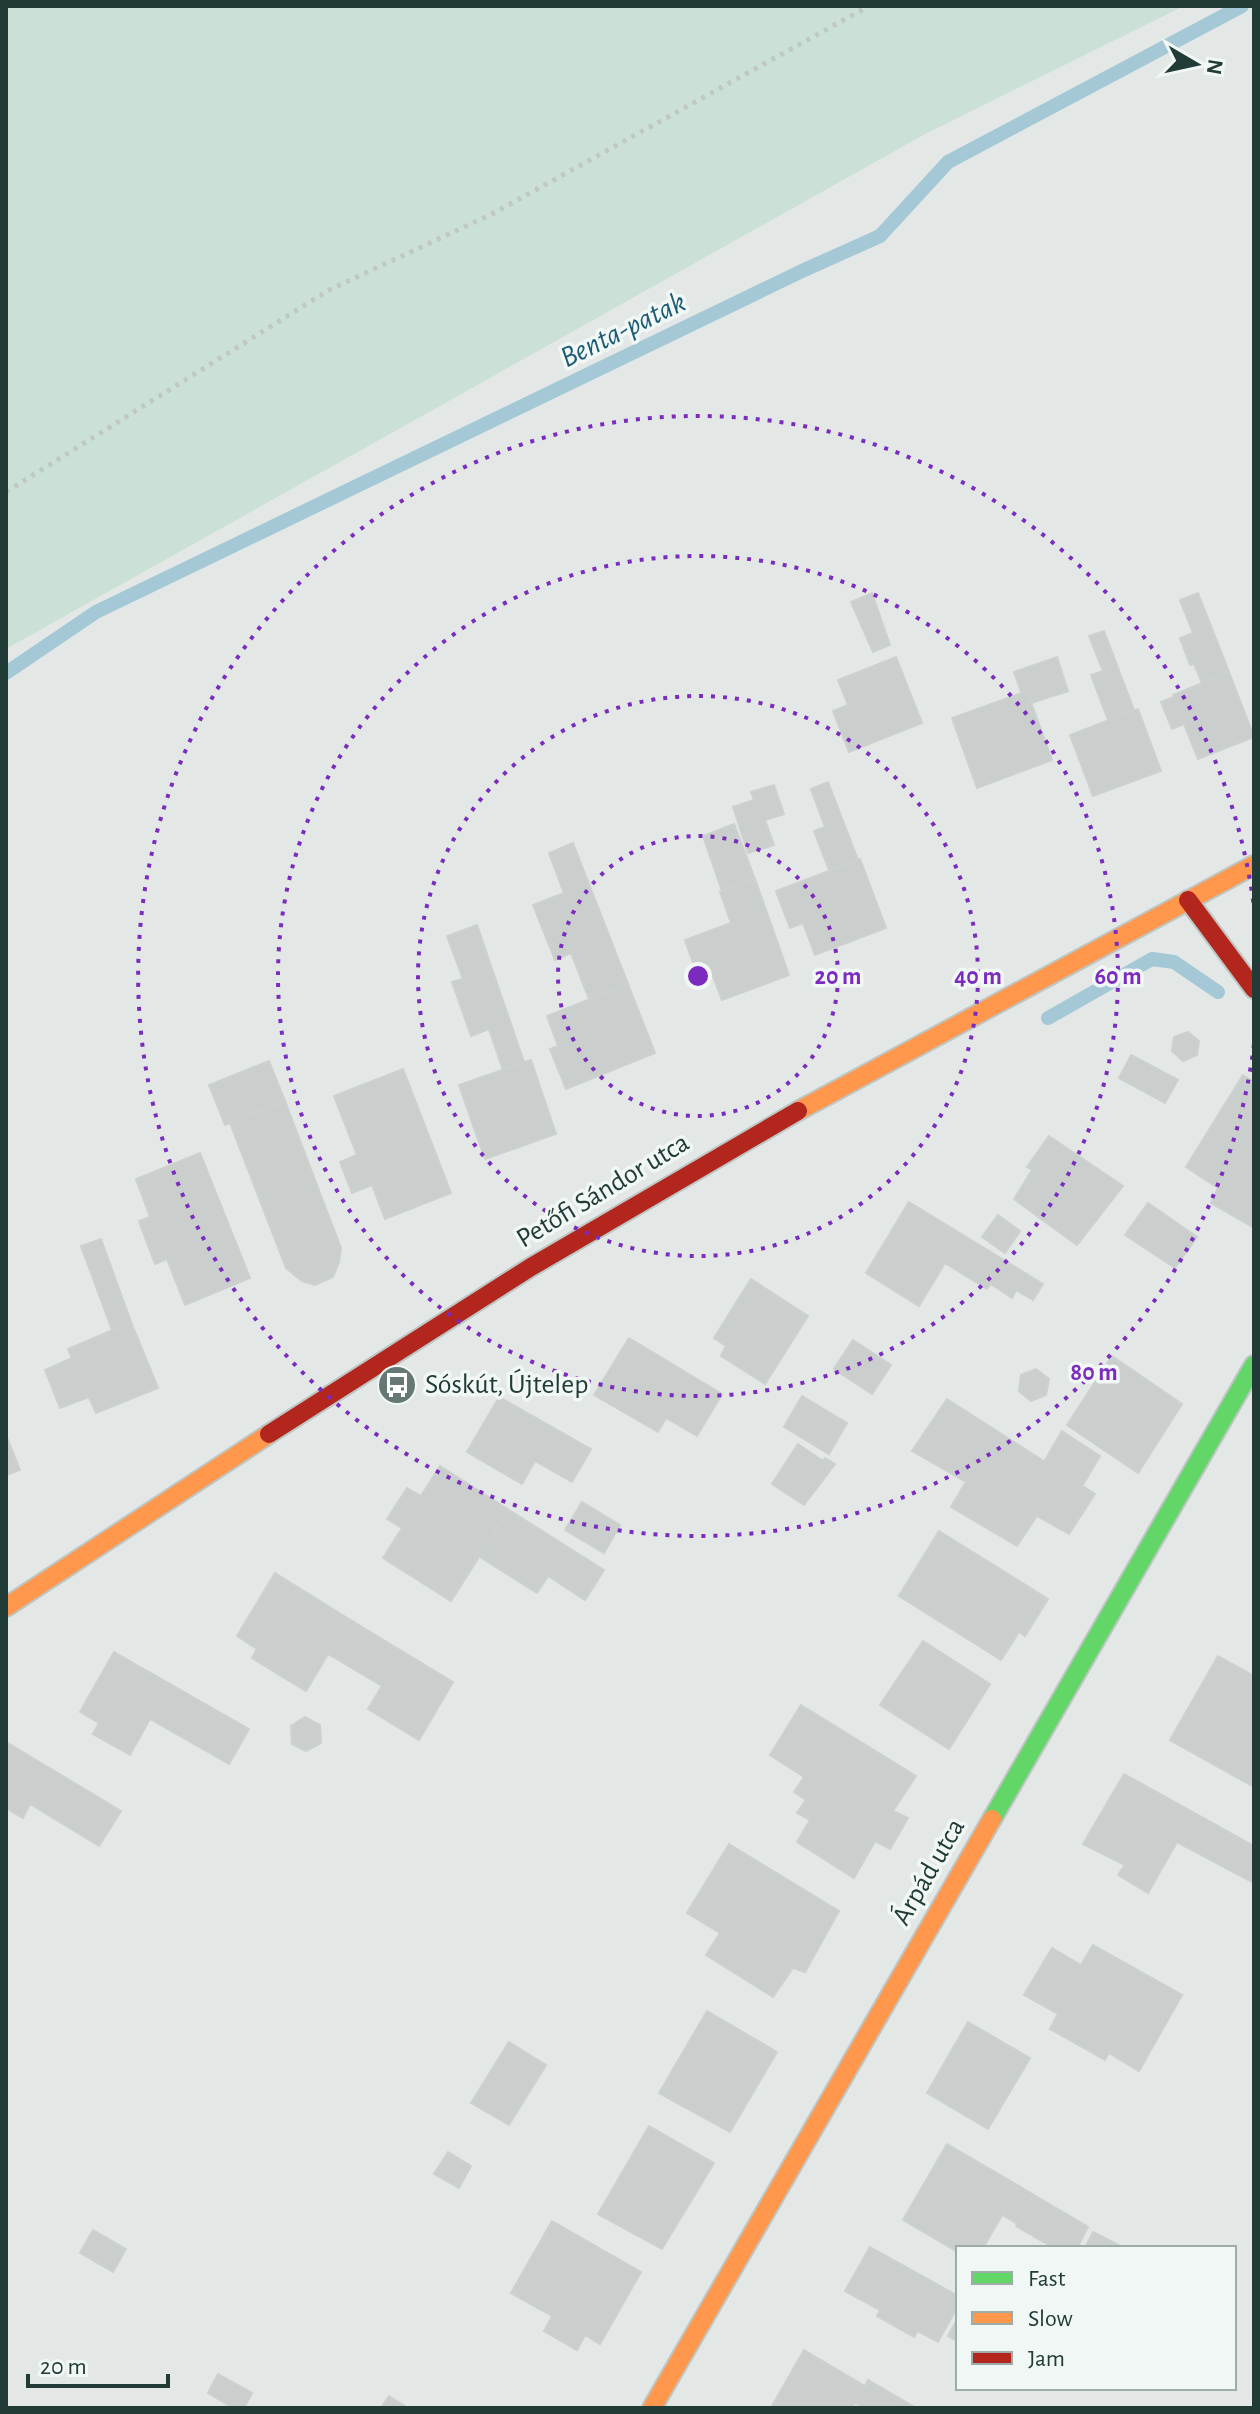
<svg xmlns="http://www.w3.org/2000/svg" width="1260" height="2414" viewBox="0 0 1260 2414" font-family="'Alegreya Sans',sans-serif">
<style>
.green{fill:#cce1d5}
.lines{fill:none;stroke-linecap:round;stroke-linejoin:round}
.stream{stroke:#a4c8d6;stroke-width:14}
.building{fill:#cacfce;stroke:#ccd1cf;stroke-width:2}
.fast-casing{stroke:#bec6c4;stroke-width:22}
.slow-casing{stroke:#bec6c4;stroke-width:22}
.jam-casing{stroke:#bec6c4;stroke-width:22}
.path{stroke:#c0c8c7;stroke-width:5;stroke-dasharray:4 6;stroke-linecap:butt}
.fast{stroke:#63d668;stroke-width:18}
.slow{stroke:#ff974d;stroke-width:18}
.jam{stroke:#b3261e;stroke-width:18}
.ring{fill:none;stroke:#7b2cbf;stroke-width:4;stroke-dasharray:4 8}
.labels{text-anchor:middle;dominant-baseline:central;stroke-width:7;stroke-linejoin:round;paint-order:stroke}
.street-label{font-size:28px;fill:#213b37;stroke:#f1f7f5}
.poi-label{font-size:28px;fill:#213b37;stroke:#f1f7f5;text-anchor:start}
.water-label{font-size:30px;font-style:italic;fill:#1d5b75;stroke:#f1f7f5}
.centre{fill:#7b2cbf;stroke:#f1f7f5;stroke-width:4}
.ring-label{font-size:24px;text-anchor:middle;font-weight:bold;fill:#7b2cbf;stroke:#f1f7f5;stroke-width:7;stroke-linejoin:round;paint-order:stroke}
</style>
<rect width="100%" height="100%" fill="#e3e8e6"/>
<!-- green -->
<path class="green" d="M 6,6 L 1184,6 L 927,133 L 6,649 Z"/>
<g class="lines">
<!-- stream -->
<g class="stream">
<path d="M 6,673 L 96,612 L 802,271 L 880,236 L 948,162 L 1242,6"/>
<path d="M 1048,1018 L 1152,959 L 1174,962 L 1218,992"/>
</g>
</g>
<!-- building -->
<g class="building">
<path d="M 872,593 L 890,645 L 873,652 L 851,602 Z"/>
<path d="M 1198,593 L 1229,672 L 1202,683 L 1194,664 L 1190,665 L 1180,638 L 1193,633 L 1180,600 Z"/>
<path d="M 1104,631 L 1134,710 L 1108,720 L 1091,675 L 1103,671 L 1089,636 Z"/>
<path d="M 896,657 L 922,723 L 849,752 L 833,711 L 848,705 L 838,680 Z"/>
<path d="M 1057,657 L 1068,691 L 1031,703 L 1027,691 L 1021,692 L 1014,672 Z"/>
<path d="M 1229,672 L 1254,737 L 1198,759 L 1184,724 L 1172,729 L 1161,702 L 1174,697 L 1173,695 Z"/>
<path d="M 1027,691 L 1052,760 L 977,788 L 952,718 Z"/>
<path d="M 1138,709 L 1161,771 L 1093,796 L 1070,735 Z"/>
<path d="M 828,782 L 858,860 L 829,870 L 814,831 L 825,827 L 811,789 Z"/>
<path d="M 774,785 L 784,814 L 765,820 L 774,845 L 748,853 L 733,807 L 754,800 L 751,792 Z"/>
<path d="M 734,824 L 755,879 L 722,891 L 703,836 Z"/>
<path d="M 573,843 L 628,984 L 589,999 L 571,953 L 555,960 L 533,905 L 564,893 L 549,853 Z"/>
<path d="M 860,859 L 886,928 L 815,955 L 803,923 L 790,928 L 776,891 Z"/>
<path d="M 755,879 L 789,975 L 722,1000 L 710,969 L 697,974 L 685,940 L 731,923 L 720,892 Z"/>
<path d="M 477,925 L 524,1062 L 503,1070 L 489,1029 L 471,1036 L 452,982 L 463,979 L 447,936 Z"/>
<path d="M 628,984 L 655,1053 L 566,1089 L 550,1049 L 558,1046 L 547,1016 Z"/>
<path d="M 1188,1032 L 1199,1041 L 1197,1055 L 1183,1061 L 1172,1051 L 1174,1037 Z"/>
<path d="M 1131,1055 L 1178,1080 L 1165,1103 L 1119,1078 Z"/>
<path d="M 531,1060 L 556,1134 L 485,1159 L 459,1085 Z"/>
<path d="M 269,1061 L 285,1101 L 225,1125 L 209,1085 Z"/>
<path d="M 403,1069 L 451,1193 L 385,1219 L 372,1185 L 352,1193 L 340,1162 L 357,1155 L 334,1096 Z"/>
<path d="M 1243,1075 L 1254,1082 L 1253,1227 L 1211,1203 L 1218,1188 L 1186,1167 Z"/>
<path d="M 285,1101 L 341,1248 L 339,1262 L 333,1277 L 315,1285 L 302,1281 L 286,1268 L 230,1123 Z"/>
<path d="M 1049,1136 L 1123,1186 L 1077,1245 L 1014,1199 L 1032,1170 L 1027,1167 Z"/>
<path d="M 200,1153 L 250,1278 L 185,1305 L 167,1259 L 155,1264 L 139,1221 L 150,1217 L 136,1179 Z"/>
<path d="M 909,1202 L 1043,1284 L 1033,1300 L 1016,1290 L 1012,1298 L 991,1284 L 987,1289 L 945,1263 L 919,1306 L 866,1273 Z"/>
<path d="M 1148,1203 L 1197,1237 L 1175,1268 L 1125,1235 Z"/>
<path d="M 998,1215 L 1020,1231 L 1005,1253 L 982,1237 Z"/>
<path d="M 101,1239 L 131,1322 L 112,1330 L 81,1246 Z"/>
<path d="M 751,1279 L 808,1316 L 765,1384 L 721,1356 L 726,1346 L 714,1338 Z"/>
<path d="M 131,1322 L 158,1388 L 96,1413 L 89,1397 L 60,1408 L 45,1370 L 72,1358 L 68,1349 Z"/>
<path d="M 629,1338 L 722,1394 L 697,1436 L 666,1418 L 658,1432 L 594,1395 Z"/>
<path d="M 853,1340 L 891,1365 L 872,1394 L 834,1369 Z"/>
<path d="M 1112,1356 L 1182,1404 L 1138,1473 L 1067,1425 Z"/>
<path d="M 1036,1369 L 1049,1379 L 1046,1395 L 1031,1401 L 1019,1391 L 1021,1375 Z"/>
<path d="M 802,1396 L 847,1423 L 829,1454 L 784,1427 Z"/>
<path d="M 499,1397 L 591,1449 L 572,1482 L 535,1461 L 522,1484 L 467,1452 Z"/>
<path d="M 947,1399 L 1095,1494 L 1069,1534 L 1037,1516 L 1017,1546 L 951,1507 L 966,1482 L 912,1451 Z"/>
<path d="M 1062,1431 L 1100,1456 L 1082,1486 L 1044,1462 Z"/>
<path d="M 6,1435 L 20,1470 L 6,1475 Z"/>
<path d="M 798,1444 L 823,1461 L 825,1458 L 835,1464 L 804,1505 L 772,1484 Z"/>
<path d="M 440,1466 L 509,1510 L 451,1601 L 383,1558 L 402,1528 L 387,1519 L 407,1488 L 421,1496 Z"/>
<path d="M 582,1502 L 620,1525 L 604,1553 L 565,1530 Z"/>
<path d="M 509,1510 L 604,1570 L 585,1600 L 548,1576 L 537,1593 L 480,1557 Z"/>
<path d="M 939,1531 L 1048,1599 L 1025,1636 L 1019,1632 L 1001,1660 L 899,1596 Z"/>
<path d="M 275,1573 L 349,1619 L 306,1691 L 252,1658 L 257,1649 L 237,1636 Z"/>
<path d="M 349,1619 L 453,1682 L 419,1740 L 368,1709 L 382,1686 L 328,1654 Z"/>
<path d="M 923,1641 L 990,1684 L 949,1749 L 880,1705 Z"/>
<path d="M 114,1652 L 249,1729 L 229,1764 L 150,1719 L 130,1755 L 93,1734 L 99,1723 L 80,1712 Z"/>
<path d="M 1218,1656 L 1254,1676 L 1254,1787 L 1170,1740 Z"/>
<path d="M 801,1705 L 916,1776 L 893,1811 L 908,1818 L 890,1849 L 875,1841 L 854,1878 L 797,1842 L 810,1820 L 797,1813 L 806,1800 L 794,1792 L 804,1777 L 770,1755 Z"/>
<path d="M 305,1717 L 320,1725 L 321,1743 L 306,1751 L 292,1744 L 291,1726 Z"/>
<path d="M 6,1742 L 121,1811 L 99,1846 L 30,1804 L 23,1818 L 6,1808 L 9,1791 L 6,1790 Z"/>
<path d="M 1124,1774 L 1254,1846 L 1254,1883 L 1177,1842 L 1148,1893 L 1118,1875 L 1125,1865 L 1083,1844 Z"/>
<path d="M 729,1844 L 839,1911 L 805,1972 L 793,1968 L 773,1997 L 706,1955 L 720,1933 L 687,1913 Z"/>
<path d="M 1093,1945 L 1182,1995 L 1139,2071 L 1109,2053 L 1105,2060 L 1050,2029 L 1058,2014 L 1024,1995 L 1052,1948 L 1081,1965 Z"/>
<path d="M 707,2011 L 777,2052 L 730,2132 L 659,2093 Z"/>
<path d="M 968,2022 L 1030,2058 L 988,2129 L 927,2093 Z"/>
<path d="M 509,2042 L 546,2065 L 509,2125 L 471,2103 Z"/>
<path d="M 649,2126 L 714,2163 L 662,2249 L 598,2214 Z"/>
<path d="M 947,2144 L 1019,2186 L 983,2248 L 958,2248 L 958,2252 L 903,2220 Z"/>
<path d="M 448,2152 L 471,2166 L 459,2188 L 434,2174 Z"/>
<path d="M 1019,2186 L 1034,2195 L 1018,2224 L 1002,2215 Z"/>
<path d="M 1034,2195 L 1088,2227 L 1077,2248 L 1054,2248 L 1016,2226 Z"/>
<path d="M 552,2221 L 641,2272 L 600,2344 L 585,2335 L 577,2350 L 544,2331 L 552,2316 L 511,2293 Z"/>
<path d="M 93,2230 L 126,2249 L 113,2272 L 80,2253 Z"/>
<path d="M 1093,2232 L 1124,2248 L 1085,2248 Z"/>
<path d="M 870,2247 L 958,2296 L 958,2306 L 938,2342 L 918,2331 L 914,2337 L 877,2316 L 880,2310 L 845,2291 Z"/>
<path d="M 958,2318 L 958,2342 L 948,2336 Z"/>
<path d="M 804,2350 L 865,2386 L 868,2380 L 916,2408 L 864,2408 L 855,2403 L 852,2408 L 771,2408 Z"/>
<path d="M 218,2374 L 252,2393 L 244,2408 L 233,2408 L 208,2393 Z"/>
<path d="M 389,2396 L 408,2408 L 381,2408 Z"/>
</g>
<g class="lines">
<defs>
<path id="fast" d="M 992,1819 L 1254,1365"/>
<g id="slow">
<path d="M 798,1111 L 1254,865"/>
<path d="M 6,1607 L 269,1434"/>
<path d="M 652,2408 L 992,1819"/>
</g>
<g id="jam">
<path d="M 1188,900 L 1254,989"/>
<path d="M 269,1434 L 531,1267 L 798,1111"/>
</g>
</defs>
<!-- fast casing -->
<use href="#fast" class="fast-casing"/>
<!-- slow casing -->
<use href="#slow" class="slow-casing"/>
<!-- jam casing -->
<use href="#jam" class="jam-casing"/>
<!-- path -->
<path class="path" d="M 6,492 L 329,290 L 492,214 L 869,6"/>
<!-- fast -->
<use href="#fast" class="fast"/>
<!-- slow -->
<use href="#slow" class="slow"/>
<!-- jam -->
<use href="#jam" class="jam"/>
</g>
<!-- distance rings -->
<g class="ring">
<circle cx="698" cy="976" r="140"/>
<circle cx="698" cy="976" r="280"/>
<circle cx="698" cy="976" r="420"/>
<path d="M1254 1044A560 560 0 1 1 1254 908"/>
</g>
<!-- icons -->
<defs>
<symbol id="bus-disc" viewBox="-11 -11 22 22"><circle r="9.5" fill="#657874" stroke="#f1f7f5"/><path d="M-5-6H5V4H4V6H2V4H-2V6H-4V4H-5ZM-3.5-4V0h7V-4ZM-3.5 1.2v1.5H-2V1.2ZM2 1.2v1.5H3.5V1.2Z" fill="#fff"/></symbol>
</defs>
<g fill-rule="evenodd">
<use href="#bus-disc" x="375" y="1363" width="44" height="44"/>
</g>
<g class="labels">
<!-- street labels -->
<g class="street-label">
<text transform="translate(603 1191) rotate(-31)">Petőfi Sándor utca</text>
<text transform="translate(929 1872) rotate(-60)">Árpád utca</text>
</g>
<!-- poi labels -->
<g class="poi-label">
<text x="425" y="1385">Sóskút, Újtelep</text>
</g>
<!-- water labels -->
<g class="water-label">
<text transform="translate(623 330) rotate(-26)">Benta-patak</text>
</g>
</g>
<circle cx="698" cy="976" r="12" class="centre"/>
<g class="ring-label">
<text x="838" y="984">20 m</text>
<text x="978" y="984">40 m</text>
<text x="1118" y="984">60 m</text>
<text x="1094" y="1380">80 m</text>
</g>
<!-- border -->
<rect width="1260" height="2414" fill="none" stroke="#213b37" stroke-width="16"/>
<!-- legend -->
<rect x="956" y="2246" width="280" height="144" fill="#f1f7f5" stroke="#9eaca9" stroke-width="2"/>
<rect x="972" y="2272" width="40" height="12" fill="#63d668" stroke="#9eaca9" stroke-width="2"/>
<text x="1028" y="2286" font-size="24" fill="#213b37">Fast</text>
<rect x="972" y="2312" width="40" height="12" fill="#ff974d" stroke="#9eaca9" stroke-width="2"/>
<text x="1028" y="2326" font-size="24" fill="#213b37">Slow</text>
<rect x="972" y="2352" width="40" height="12" fill="#b3261e" stroke="#9eaca9" stroke-width="2"/>
<text x="1028" y="2366" font-size="24" fill="#213b37">Jam</text>
<!-- north arrow -->
<g transform="translate(1196 64) rotate(99)" stroke="#f1f7f5" stroke-width="6" paint-order="stroke">
<path d="M0-6L14 30L0 20L-14 30Z" fill="#213b37"/>
<text y="-12" font-size="22" font-weight="bold" text-anchor="middle" fill="#213b37">N</text>
</g>
<!-- scale -->
<path d="M28 2374v12h140v-12" fill="none" stroke="#213b37" stroke-width="4"/>
<text x="40" y="2374" font-size="24" fill="#213b37" stroke="#f1f7f5" stroke-width="6" paint-order="stroke">20 m</text>
</svg>
